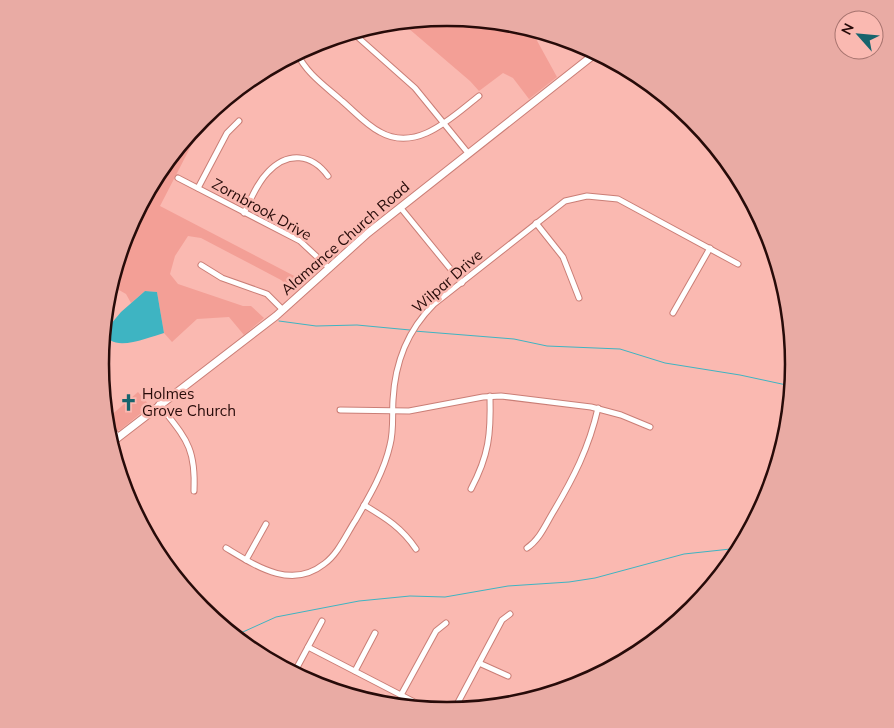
<svg xmlns="http://www.w3.org/2000/svg" width="894" height="728" viewBox="0 0 894 728" font-family="Mulish,sans-serif">
<style>
.green{fill:#f39f96}
.water{fill:#3eb4c2}
.lines{fill:none;stroke-linecap:round;stroke-linejoin:round}
.stream{stroke:#3eb4c2;stroke-width:1}
.minor-casing{stroke:#ca7e76;stroke-width:7}
.tertiary-casing{stroke:#ca7e76;stroke-width:8}
.secondary-casing{stroke:#ca7e76;stroke-width:9}
.minor{stroke:#fff;stroke-width:5}
.tertiary{stroke:#fff;stroke-width:6}
.secondary{stroke:#fff;stroke-width:7}
.labels{text-anchor:middle;dominant-baseline:central;stroke-width:5;stroke-linejoin:round;paint-order:stroke}
.street-label{font-size:15px;fill:#270b09;stroke:#fab9b1}
.poi-label{font-size:15px;fill:#270b09;stroke:#fab9b1;text-anchor:start}
.rim{fill:none;stroke:#270b09;stroke-width:2.5}
</style>
<rect width="100%" height="100%" fill="#fab9b1"/>
<!-- green -->
<g class="green">
<path d="M 447,18 L 515,24 L 540,32 L 535,37 L 557,77 L 529,99 L 513,78 L 503,73 L 479,91 L 470,81 L 401,22 Z"/>
<path d="M 207,115 L 160,206 L 304,281 L 294,291 L 281,280 L 201,238 L 188,236 L 175,256 L 170,274 L 178,284 L 243,306 L 251,306 L 264,318 L 244,335 L 229,317 L 197,319 L 172,342 L 164,333 L 157,292 L 145,291 L 131,303 L 126,294 L 112,286 L 109,290 L 127,231 L 159,171 Z"/>
<path d="M 138,392 L 150,406 L 120,430 L 117,430 L 108,418 Z"/>
<path d="M 777,451 L 781,452 L 765,500 Z"/>
</g>
<!-- water -->
<path class="water" d="M 145,291 L 157,292 L 164,333 C 149,337 109,355 105,331 L 121,312 Z"/>
<g class="lines">
<!-- stream -->
<g class="stream">
<path d="M 279,321 L 316,326 L 357,325 L 410,330"/>
<path d="M 414,331 L 514,339 L 547,346 L 620,349 L 665,363 L 740,375 L 791,386"/>
<path d="M 234,636 L 276,617 L 359,601 L 410,596 L 445,597 L 508,586 L 569,582 L 595,578 L 684,554 L 740,548"/>
</g>
<defs>
<g id="minor">
<path d="M 352,32 L 415,88 L 468,153"/>
<path d="M 297,53 C 306,73 325,86 342,101 C 354,111 366,125 380,132 C 417,153 452,117 479,96"/>
<path d="M 178,178 L 300,241 L 329,268"/>
<path d="M 198,188 L 227,133 L 239,121"/>
<path d="M 400,207 L 462,283"/>
<path d="M 244,213 C 251,199 257,183 268,172 C 288,151 312,154 328,176"/>
<path d="M 536,223 L 563,257 L 579,298"/>
<path d="M 201,265 L 222,278 L 267,294 L 283,310"/>
<path d="M 673,313 L 710,248"/>
<path d="M 159,404 C 185,438 196,446 194,491"/>
<path d="M 340,410 L 409,411 L 483,397 L 501,396 L 591,407 L 621,415 L 650,427"/>
<path d="M 471,489 C 489,455 491,434 490,396"/>
<path d="M 364,505 C 386,518 402,528 416,549"/>
<path d="M 226,548 C 256,566 291,590 324,564 C 338,554 346,535 355,521 C 369,497 384,472 390,445 C 394,430 392,415 393,400 C 395,362 407,331 434,304 L 565,201 L 587,196 L 618,199 L 738,264"/>
<path d="M 527,548 C 539,540 545,526 552,514 C 573,479 589,448 598,408"/>
<path d="M 246,560 L 266,524"/>
<path d="M 308,647 L 426,708"/>
<path d="M 479,663 L 508,676"/>
<path d="M 355,671 L 375,633"/>
<path d="M 294,673 L 322,621"/>
<path d="M 401,695 L 436,631 L 446,623"/>
<path d="M 454,710 L 502,620 L 510,614"/>
</g>
<path id="tertiary" d="M 106,423 L 118,437"/>
<path id="secondary" d="M 111,443 L 276,316 L 368,233 L 596,53"/>
</defs>
<!-- minor casing -->
<use href="#minor" class="minor-casing"/>
<!-- tertiary casing -->
<use href="#tertiary" class="tertiary-casing"/>
<!-- secondary casing -->
<use href="#secondary" class="secondary-casing"/>
<!-- minor -->
<use href="#minor" class="minor"/>
<!-- tertiary -->
<use href="#tertiary" class="tertiary"/>
<!-- secondary -->
<use href="#secondary" class="secondary"/>
</g>
<!-- icons -->
<defs>
<symbol id="church-bare" viewBox="-9 -9 18 18"><path d="M-1.2-6h2.4v3.5h3.3v2.4h-3.3V6h-2.4V-.1h-3.3v-2.4h3.3Z" fill="#17646d" stroke="#fab9b1" stroke-width="2.5" paint-order="stroke"/></symbol>
</defs>
<g fill-rule="evenodd">
<use href="#church-bare" x="116" y="390" width="25" height="25"/>
</g>
<g class="labels">
<!-- street labels -->
<g class="street-label">
<text transform="translate(262 209) rotate(29)">Zornbrook Drive</text>
<text transform="translate(345 238) rotate(-41)">Alamance Church Road</text>
<text transform="translate(447 281) rotate(-41)">Wilpar Drive</text>
</g>
<!-- poi labels -->
<g class="poi-label">
<text x="142" y="393">Holmes<tspan x="142" dy="17">Grove Church</tspan></text>
</g>
</g>
<!-- crop -->
<path d="M0 0H894V728H0ZM109 364a338 338 0 1 1 676 0a338 338 0 1 1-676 0Z" fill="#e9aba4" fill-rule="evenodd"/>
<path class="rim" d="M109 364a338 338 0 1 1 676 0a338 338 0 1 1-676 0Z"/>
<!-- north arrow -->
<g transform="translate(859 35) rotate(297)"><circle r="24" fill="#fab9b1" stroke="#a6736e"/>
<path d="M0-4L9 19L0 12L-9 19Z" fill="#17646d"/>
<text y="-8" font-size="14" font-weight="bold" text-anchor="middle" fill="#270b09">N</text>
</g>
</svg>
